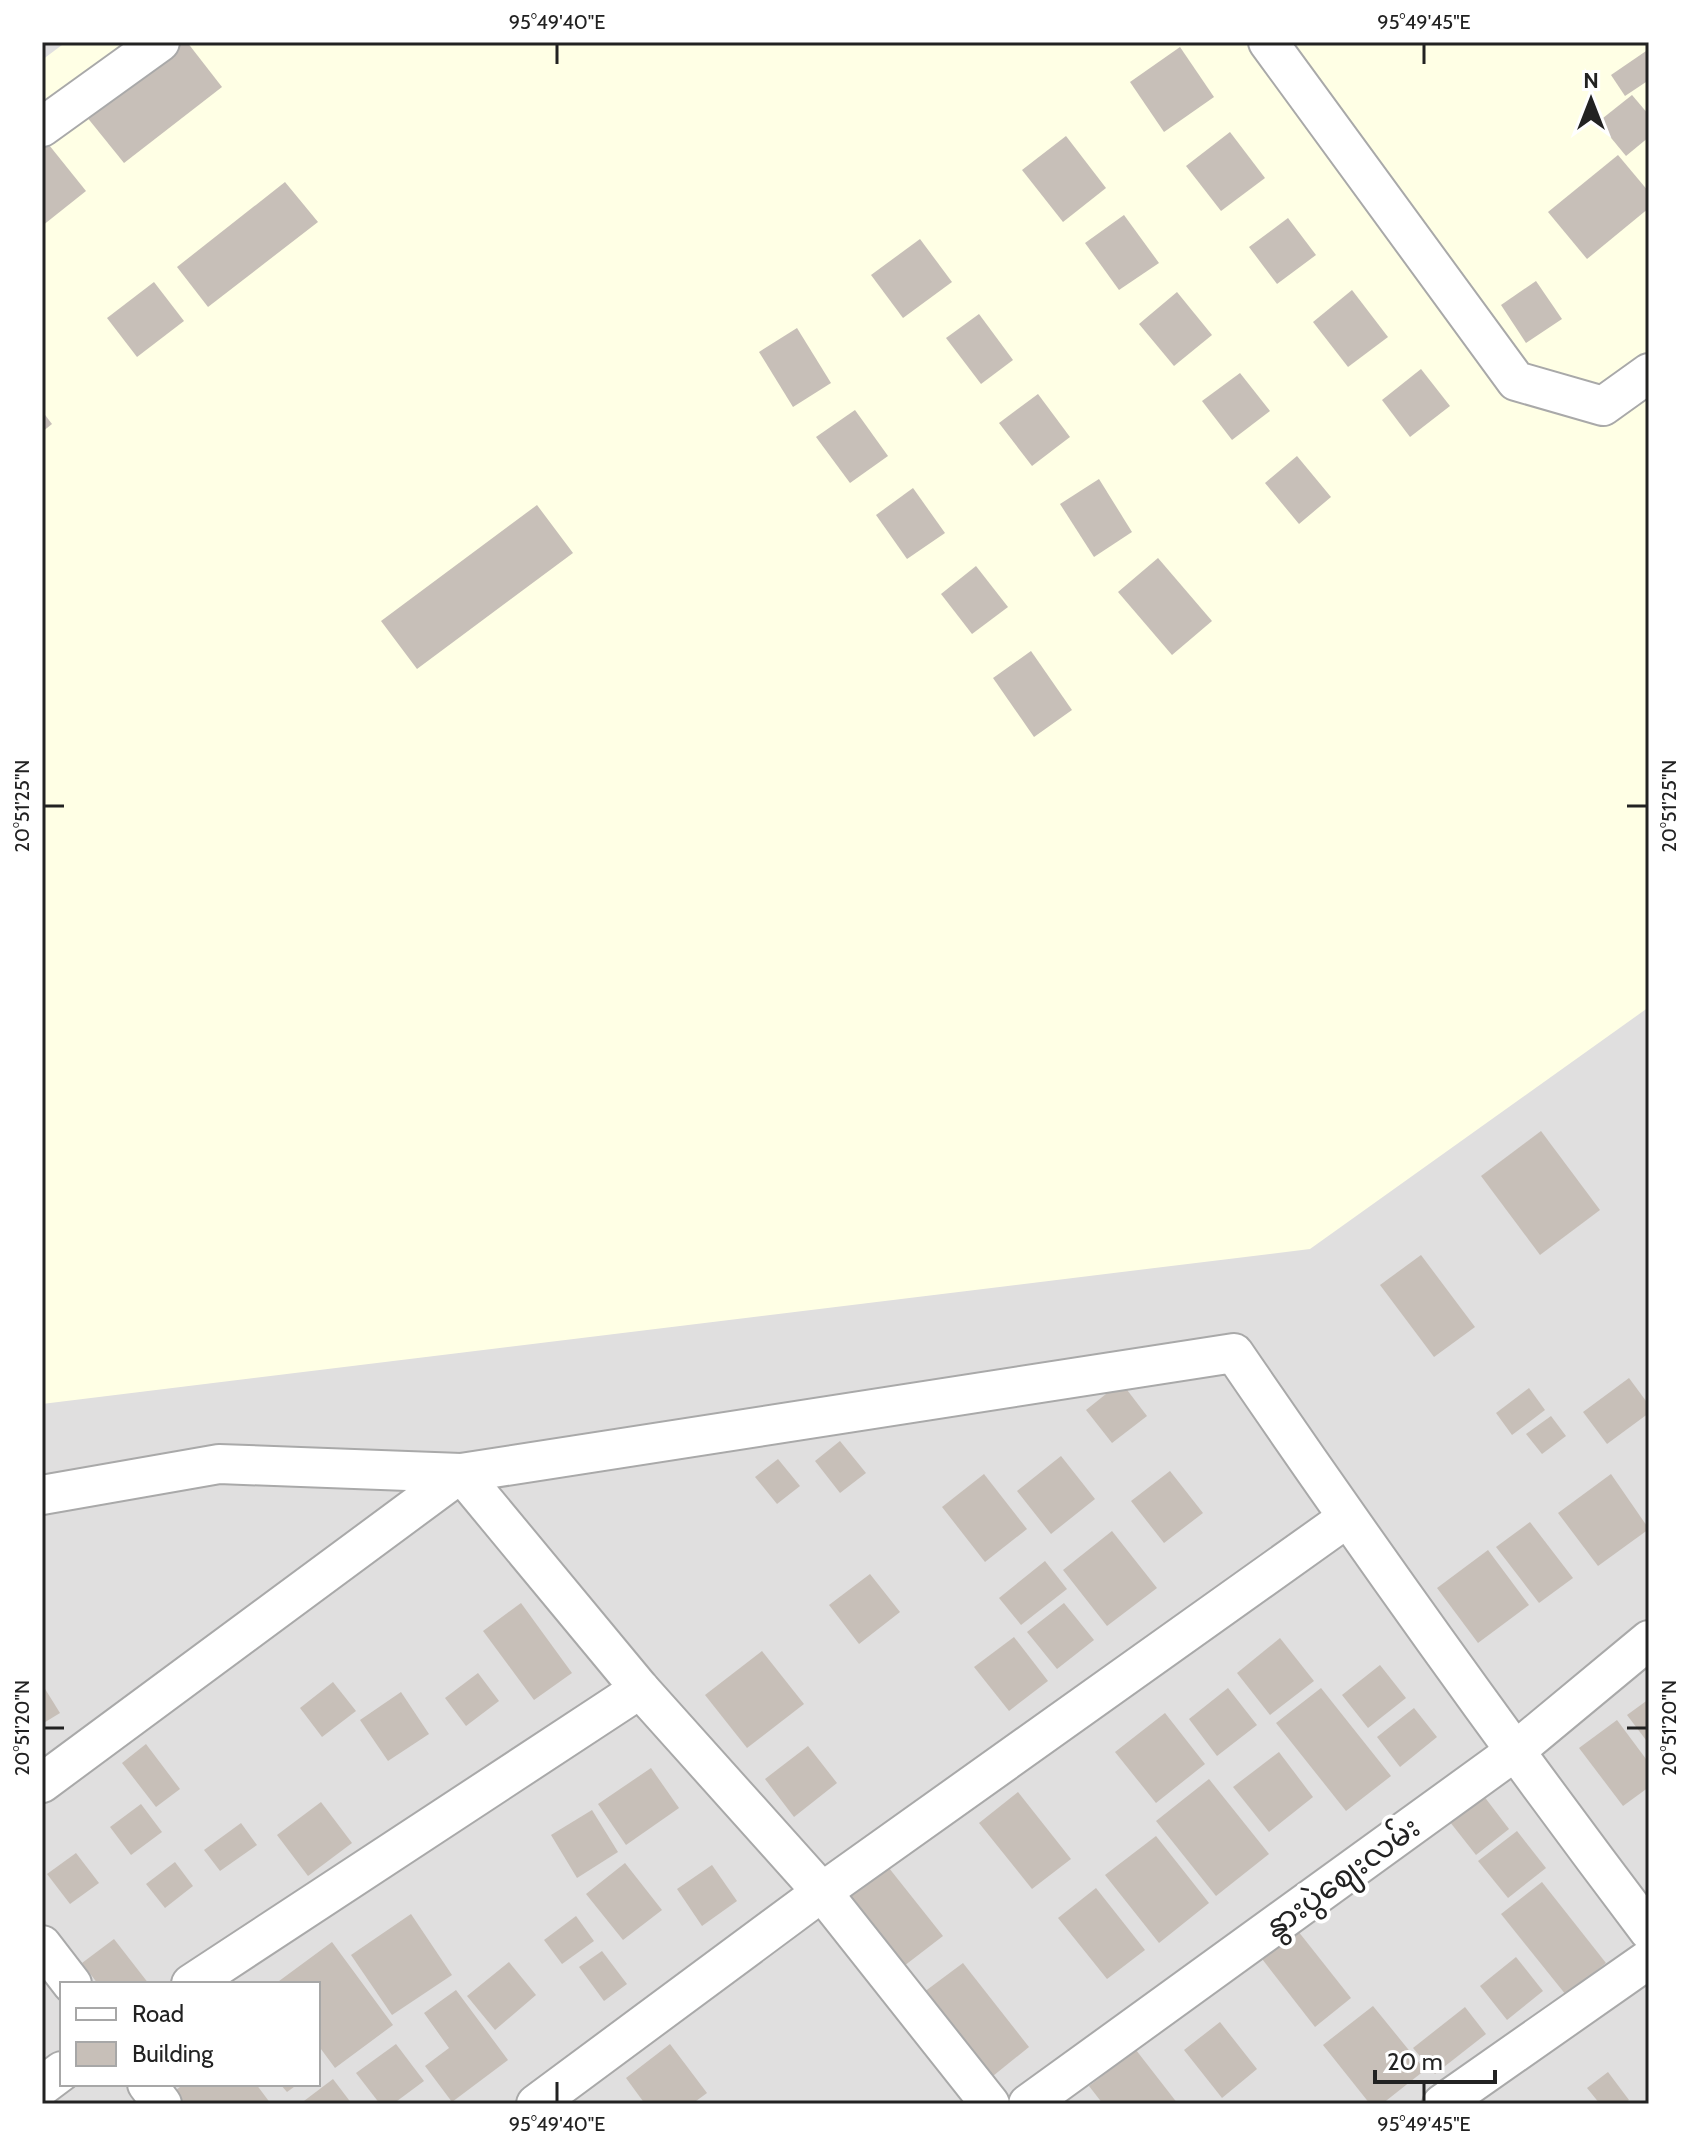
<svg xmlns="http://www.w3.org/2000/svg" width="1691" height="2146" viewBox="0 0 1691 2146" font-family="Cabin,'Noto Sans Myanmar',sans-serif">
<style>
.residential{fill:#e0dfdf;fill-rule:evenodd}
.education{fill:#ffffe5}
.building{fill:#c7bfb8}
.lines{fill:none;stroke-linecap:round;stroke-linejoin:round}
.street-casing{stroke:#a9a9a9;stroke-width:42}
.street{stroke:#fff;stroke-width:38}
.ticks{fill:none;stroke:#222;stroke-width:3}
.labels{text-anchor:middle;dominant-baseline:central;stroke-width:8;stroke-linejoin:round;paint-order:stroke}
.street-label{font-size:30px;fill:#222;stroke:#fff}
.neatline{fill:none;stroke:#222;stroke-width:3}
.ticks-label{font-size:20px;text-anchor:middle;fill:#222}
</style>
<rect width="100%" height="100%" fill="#f2efe9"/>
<!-- residential -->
<path class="residential" d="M 42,42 L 1649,42 L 1649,2104 L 42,2104 ZM 62,1984 L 318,1984 L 318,2084 L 62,2084 Z"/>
<!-- education -->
<path class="education" d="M 66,42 L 1649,42 L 1649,1007 L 1310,1249 L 42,1404 L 42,60 Z"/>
<!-- building -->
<g class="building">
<path d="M 170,42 L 187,42 L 222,87 L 124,163 L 82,111 Z"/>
<path d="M 1180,47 L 1214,97 L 1164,132 L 1130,82 Z"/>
<path d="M 1649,49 L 1649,80 L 1625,96 L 1611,75 Z"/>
<path d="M 1632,95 L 1649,115 L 1649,137 L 1626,156 L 1598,122 Z"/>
<path d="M 1230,132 L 1265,178 L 1221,211 L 1186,166 Z"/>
<path d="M 1066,136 L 1106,188 L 1063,222 L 1022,170 Z"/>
<path d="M 45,140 L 86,191 L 42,226 L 42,142 Z"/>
<path d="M 1618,155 L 1649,192 L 1649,208 L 1587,259 L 1548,212 Z"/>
<path d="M 285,182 L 318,222 L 208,307 L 177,267 Z"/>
<path d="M 1124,215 L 1159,263 L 1119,290 L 1085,243 Z"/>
<path d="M 1288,218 L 1316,255 L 1277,284 L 1249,247 Z"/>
<path d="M 920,239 L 952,282 L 903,318 L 871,275 Z"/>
<path d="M 1536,281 L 1562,319 L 1526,343 L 1501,305 Z"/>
<path d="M 154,282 L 184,321 L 137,357 L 107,318 Z"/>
<path d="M 1352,290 L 1388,337 L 1348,367 L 1313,322 Z"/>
<path d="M 1177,292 L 1212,335 L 1174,366 L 1139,324 Z"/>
<path d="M 979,314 L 1013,360 L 981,384 L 946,338 Z"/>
<path d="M 797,328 L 831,383 L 793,407 L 759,352 Z"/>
<path d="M 1421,369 L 1450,406 L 1410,437 L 1382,400 Z"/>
<path d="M 1240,373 L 1270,411 L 1232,440 L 1202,401 Z"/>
<path d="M 1038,394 L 1070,437 L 1032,466 L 999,423 Z"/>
<path d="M 855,410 L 888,456 L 850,483 L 816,437 Z"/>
<path d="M 42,411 L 52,424 L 42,432 Z"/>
<path d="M 1297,456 L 1331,497 L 1299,524 L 1265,483 Z"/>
<path d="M 1099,479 L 1132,532 L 1094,557 L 1060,504 Z"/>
<path d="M 913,488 L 945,533 L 907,559 L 876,515 Z"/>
<path d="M 537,505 L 573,553 L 417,669 L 381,621 Z"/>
<path d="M 1158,558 L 1212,621 L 1172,655 L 1118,592 Z"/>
<path d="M 976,566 L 1008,607 L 972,634 L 941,594 Z"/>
<path d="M 1031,651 L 1072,710 L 1034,737 L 993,678 Z"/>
<path d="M 1541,1131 L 1600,1210 L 1540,1255 L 1481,1176 Z"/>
<path d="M 1421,1255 L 1475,1327 L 1434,1357 L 1380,1285 Z"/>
<path d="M 1629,1378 L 1649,1405 L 1649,1413 L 1607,1444 L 1583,1412 Z"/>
<path d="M 1121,1382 L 1147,1416 L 1112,1443 L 1086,1410 Z"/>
<path d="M 1529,1388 L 1545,1410 L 1512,1435 L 1496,1413 Z"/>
<path d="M 1551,1416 L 1566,1436 L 1542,1454 L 1526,1434 Z"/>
<path d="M 840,1441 L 866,1473 L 840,1493 L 815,1461 Z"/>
<path d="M 1061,1456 L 1095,1499 L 1051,1534 L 1017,1491 Z"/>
<path d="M 778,1459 L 800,1486 L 777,1504 L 755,1477 Z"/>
<path d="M 1170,1471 L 1203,1513 L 1164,1543 L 1131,1501 Z"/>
<path d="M 984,1474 L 1027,1529 L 985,1562 L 942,1507 Z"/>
<path d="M 1611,1474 L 1649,1529 L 1598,1566 L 1558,1513 Z"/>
<path d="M 1530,1522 L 1573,1578 L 1539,1603 L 1496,1547 Z"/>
<path d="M 1112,1531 L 1157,1588 L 1107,1626 L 1063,1570 Z"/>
<path d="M 1488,1550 L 1529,1605 L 1478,1643 L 1437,1588 Z"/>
<path d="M 1045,1561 L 1067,1589 L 1021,1625 L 999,1598 Z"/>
<path d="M 870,1574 L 900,1612 L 859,1644 L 829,1605 Z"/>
<path d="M 521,1603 L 572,1673 L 534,1700 L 483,1631 Z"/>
<path d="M 1064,1603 L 1094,1640 L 1057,1669 L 1027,1632 Z"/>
<path d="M 1014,1637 L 1048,1681 L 1009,1711 L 974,1667 Z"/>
<path d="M 1280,1638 L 1314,1681 L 1270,1715 L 1237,1673 Z"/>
<path d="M 762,1651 L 804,1704 L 747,1748 L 705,1695 Z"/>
<path d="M 1380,1665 L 1406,1698 L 1368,1728 L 1342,1695 Z"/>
<path d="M 478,1673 L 499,1701 L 466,1726 L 445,1698 Z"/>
<path d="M 333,1682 L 356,1711 L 322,1737 L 300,1708 Z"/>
<path d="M 42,1684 L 60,1713 L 42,1724 Z"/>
<path d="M 1228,1688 L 1257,1725 L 1217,1756 L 1189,1719 Z"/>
<path d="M 1321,1688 L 1391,1776 L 1346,1811 L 1276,1723 Z"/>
<path d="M 401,1692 L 429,1734 L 388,1761 L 360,1720 Z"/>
<path d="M 1649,1699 L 1649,1744 L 1627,1715 Z"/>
<path d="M 1414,1708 L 1437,1737 L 1400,1767 L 1377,1737 Z"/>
<path d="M 1165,1713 L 1205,1764 L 1156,1803 L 1115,1752 Z"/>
<path d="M 1617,1720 L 1649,1763 L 1649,1787 L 1623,1806 L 1579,1748 Z"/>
<path d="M 146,1744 L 180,1789 L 156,1807 L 122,1763 Z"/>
<path d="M 808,1746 L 837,1783 L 794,1817 L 765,1779 Z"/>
<path d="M 1279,1752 L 1313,1797 L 1269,1832 L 1233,1787 Z"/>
<path d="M 651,1768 L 679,1808 L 626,1845 L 598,1804 Z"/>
<path d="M 1209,1779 L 1269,1854 L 1216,1896 L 1156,1821 Z"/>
<path d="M 1480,1791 L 1509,1829 L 1476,1855 L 1446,1817 Z"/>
<path d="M 1018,1792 L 1071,1859 L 1032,1889 L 979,1823 Z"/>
<path d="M 321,1802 L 352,1843 L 308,1876 L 277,1835 Z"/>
<path d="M 141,1804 L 162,1832 L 131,1855 L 110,1827 Z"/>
<path d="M 592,1810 L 618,1852 L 577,1878 L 551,1835 Z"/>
<path d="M 241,1823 L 257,1845 L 220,1871 L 204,1850 Z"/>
<path d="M 1517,1831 L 1546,1868 L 1508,1898 L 1478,1861 Z"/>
<path d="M 1156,1836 L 1209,1903 L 1159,1943 L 1105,1875 Z"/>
<path d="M 76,1853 L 99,1883 L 70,1904 L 47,1874 Z"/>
<path d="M 175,1862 L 193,1886 L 165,1908 L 146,1884 Z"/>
<path d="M 625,1863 L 662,1910 L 623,1940 L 586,1894 Z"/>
<path d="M 885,1863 L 943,1936 L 904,1966 L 846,1893 Z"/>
<path d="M 712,1865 L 737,1901 L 702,1926 L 677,1889 Z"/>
<path d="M 1542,1882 L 1606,1963 L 1566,1995 L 1501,1914 Z"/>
<path d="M 1096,1888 L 1145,1950 L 1107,1979 L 1058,1918 Z"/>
<path d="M 411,1914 L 452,1975 L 392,2015 L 351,1955 Z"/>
<path d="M 576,1916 L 594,1941 L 562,1964 L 544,1940 Z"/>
<path d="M 1294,1926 L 1351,1998 L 1315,2027 L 1259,1955 Z"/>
<path d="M 114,1939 L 149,1984 L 98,1984 L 82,1963 Z"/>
<path d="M 332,1942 L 393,2025 L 335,2068 L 318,2045 L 318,1984 L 275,1984 Z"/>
<path d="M 602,1951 L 627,1984 L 604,2001 L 579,1967 Z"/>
<path d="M 1516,1957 L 1543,1991 L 1507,2020 L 1480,1986 Z"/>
<path d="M 509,1962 L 536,1995 L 495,2030 L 467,1996 Z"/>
<path d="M 963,1963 L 1029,2047 L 988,2080 L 920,1995 Z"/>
<path d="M 456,1990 L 508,2060 L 452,2102 L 425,2066 L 449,2048 L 424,2013 Z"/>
<path d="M 1373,2006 L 1425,2070 L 1382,2104 L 1370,2104 L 1323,2045 Z"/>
<path d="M 1465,2007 L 1486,2034 L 1435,2074 L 1413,2048 Z"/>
<path d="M 1220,2022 L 1257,2069 L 1222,2098 L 1184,2050 Z"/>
<path d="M 396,2044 L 424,2081 L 393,2104 L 380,2104 L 356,2073 Z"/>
<path d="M 670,2044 L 707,2093 L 692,2104 L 645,2104 L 626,2078 Z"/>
<path d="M 1136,2050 L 1178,2104 L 1103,2104 L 1089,2086 Z"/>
<path d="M 1608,2072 L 1629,2100 L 1624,2104 L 1600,2104 L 1587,2088 Z"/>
<path d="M 333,2079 L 352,2104 L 300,2104 Z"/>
<path d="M 184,2084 L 256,2084 L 271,2104 L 181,2104 L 172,2093 Z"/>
<path d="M 280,2084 L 298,2084 L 287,2092 Z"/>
</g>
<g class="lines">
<defs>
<g id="street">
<path d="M 1268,42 L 1516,381 L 1603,406 L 1649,373"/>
<path d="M 42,127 L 160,42"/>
<path d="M 42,1495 L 219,1464 L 461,1473 L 640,1689 L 822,1892 L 990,2104"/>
<path d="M 42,1783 L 461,1473 L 1234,1353 C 1368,1549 1506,1742 1649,1931"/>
<path d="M 42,1945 L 72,1984"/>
<path d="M 191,1984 L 640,1689"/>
<path d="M 147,2084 L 162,2104"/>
<path d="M 42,2086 L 62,2071"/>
<path d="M 536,2104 L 822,1892 L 1347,1518"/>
<path d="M 1028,2104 L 1514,1752 L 1649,1640"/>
<path d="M 1442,2104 L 1649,1959"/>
</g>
</defs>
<!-- street casing -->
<use href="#street" class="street-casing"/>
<!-- street -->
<use href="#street" class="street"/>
</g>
<!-- ticks -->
<path class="ticks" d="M 557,44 L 557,64M 1424,44 L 1424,64M 44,806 L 64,806M 1627,806 L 1647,806M 44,1728 L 64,1728M 1627,1728 L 1647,1728M 557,2082 L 557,2102M 1424,2082 L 1424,2102"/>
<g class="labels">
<!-- street labels -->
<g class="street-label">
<text transform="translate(1342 1877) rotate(-36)">နွားပွဲဈေးလမ်း</text>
</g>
</g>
<!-- border -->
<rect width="1691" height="2146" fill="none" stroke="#ffffff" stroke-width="88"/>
<!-- legend -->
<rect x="60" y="1982" width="260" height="104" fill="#ffffff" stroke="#a7a7a7" stroke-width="2"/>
<rect x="76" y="2008" width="40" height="12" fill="#ffffff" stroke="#a7a7a7" stroke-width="2"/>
<text x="132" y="2022" font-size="24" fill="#222222">Road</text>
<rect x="76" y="2042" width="40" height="24" fill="#c7bfb8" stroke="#a7a7a7" stroke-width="2"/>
<text x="132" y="2062" font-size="24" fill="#222222">Building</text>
<!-- north arrow -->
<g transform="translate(1591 100)" stroke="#ffffff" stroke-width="6" paint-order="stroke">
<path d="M0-6L14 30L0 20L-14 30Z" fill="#222222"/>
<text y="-12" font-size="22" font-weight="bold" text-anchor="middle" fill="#222222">N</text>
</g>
<!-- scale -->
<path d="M1375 2070v12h120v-12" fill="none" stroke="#222222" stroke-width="4"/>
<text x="1387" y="2070" font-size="24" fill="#222222" stroke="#ffffff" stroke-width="6" paint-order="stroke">20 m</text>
<rect x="44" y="44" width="1603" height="2058" class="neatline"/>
<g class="ticks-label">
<text x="557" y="29">95°49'40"E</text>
<text x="1424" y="29">95°49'45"E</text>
<text transform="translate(22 806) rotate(-90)" y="7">20°51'25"N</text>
<text transform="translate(1669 806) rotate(-90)" y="7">20°51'25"N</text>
<text transform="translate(22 1728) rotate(-90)" y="7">20°51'20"N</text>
<text transform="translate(1669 1728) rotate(-90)" y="7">20°51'20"N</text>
<text x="557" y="2131">95°49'40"E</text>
<text x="1424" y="2131">95°49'45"E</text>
</g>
</svg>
